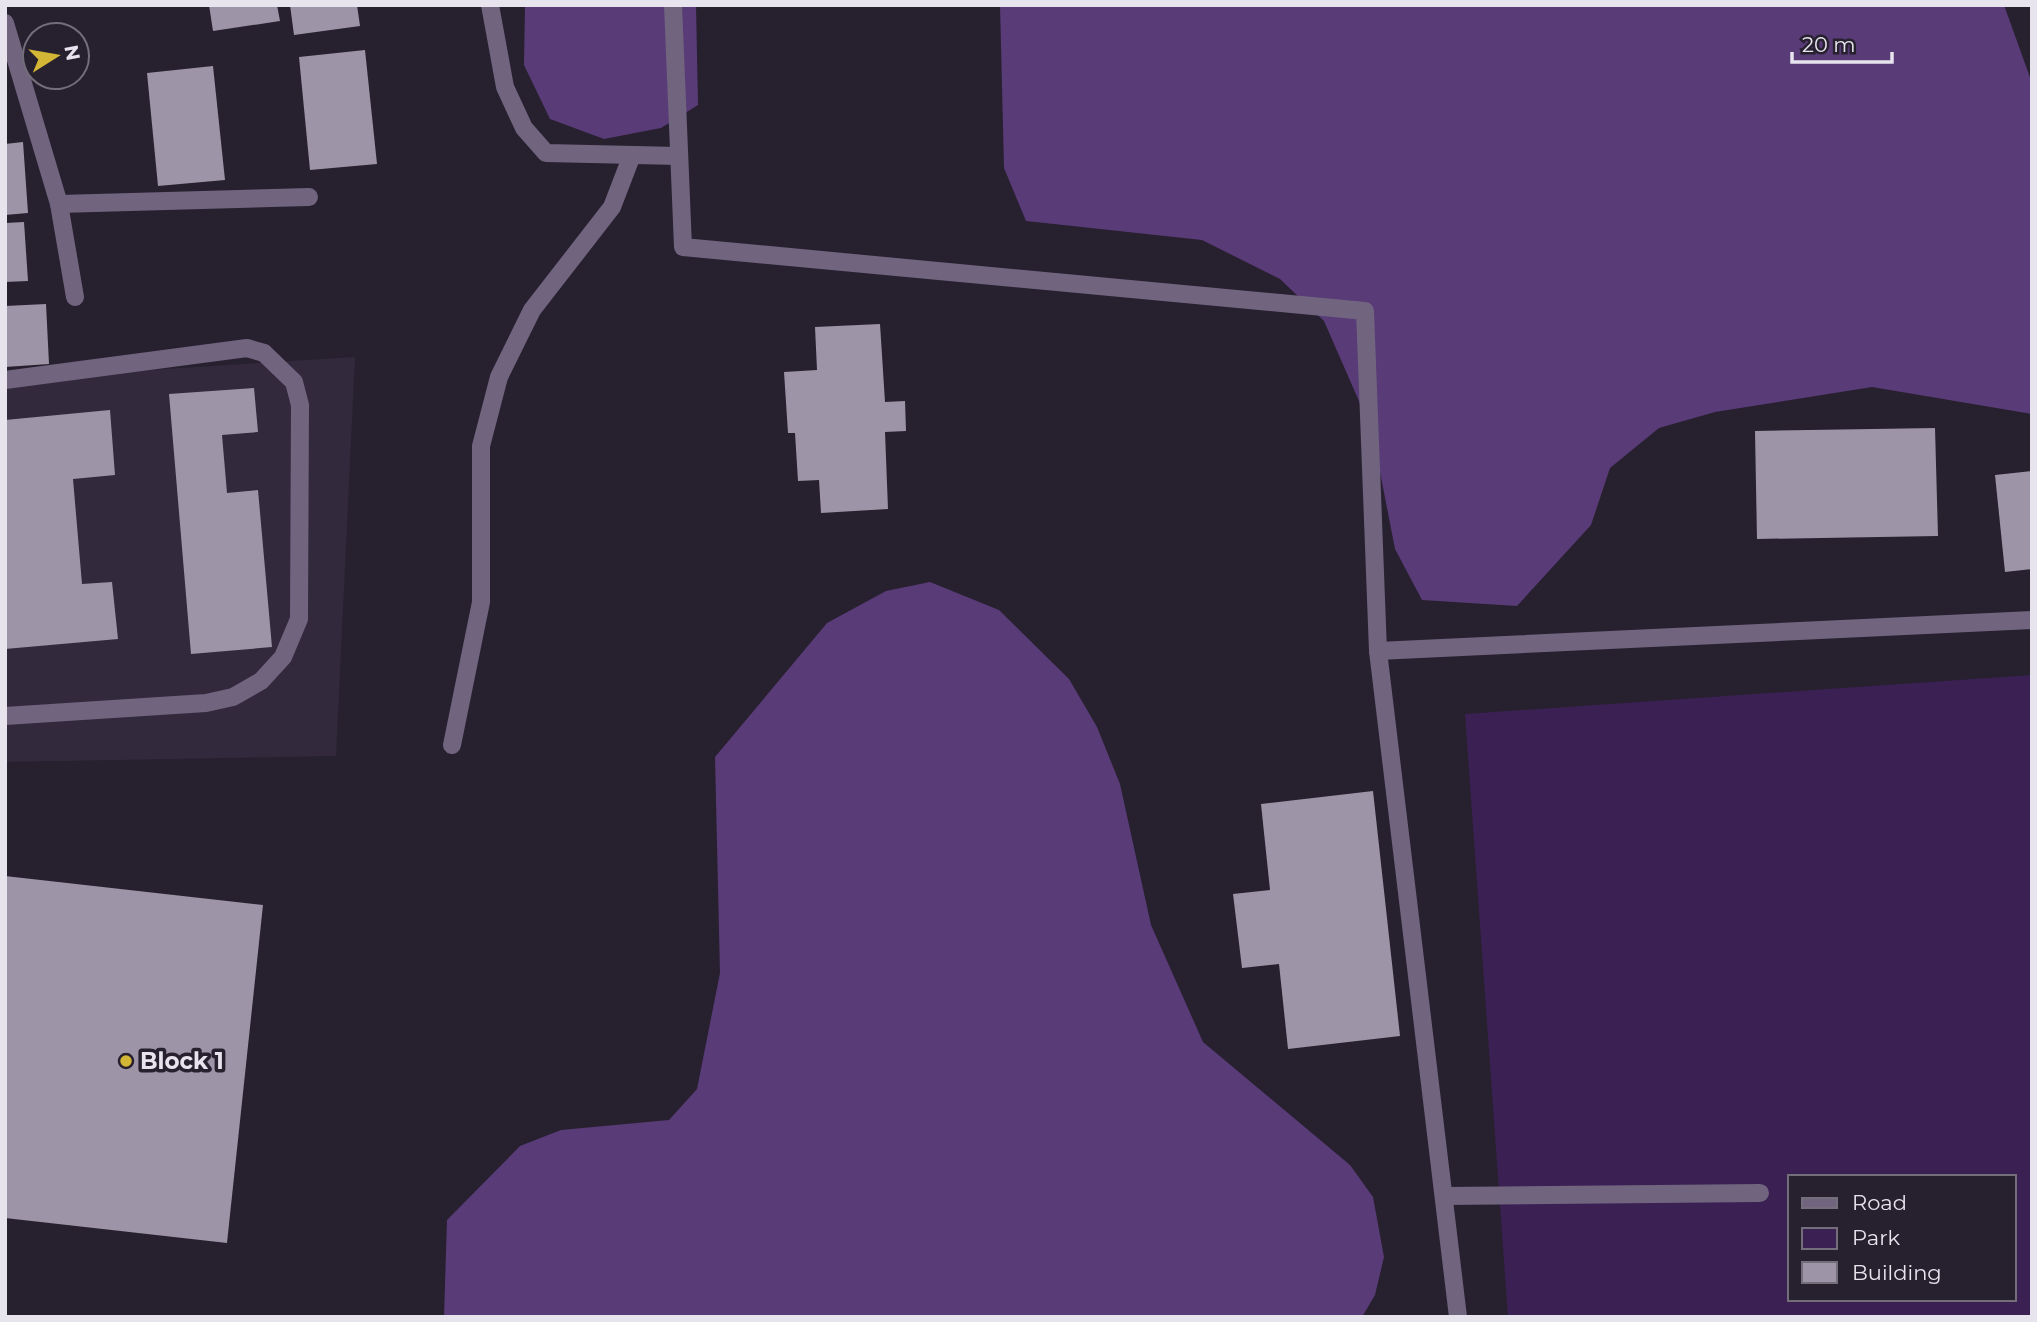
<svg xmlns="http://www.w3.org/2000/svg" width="2037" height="1322" viewBox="0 0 2037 1322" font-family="Montserrat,sans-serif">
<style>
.built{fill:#32293d}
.green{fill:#3b2153;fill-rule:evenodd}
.forest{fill:#593b77}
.building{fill:#9d95a7}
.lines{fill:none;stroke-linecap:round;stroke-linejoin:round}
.service{stroke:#70647f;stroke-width:18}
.minor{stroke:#70647f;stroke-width:18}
.poi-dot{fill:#d3b635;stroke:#27202f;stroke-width:2.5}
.labels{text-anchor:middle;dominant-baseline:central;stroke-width:7;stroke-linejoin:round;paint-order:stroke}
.poi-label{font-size:23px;font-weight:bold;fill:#e8e4ee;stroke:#27202f;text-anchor:start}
</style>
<rect width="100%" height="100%" fill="#27202f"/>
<!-- built -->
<path class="built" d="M 355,357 L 336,756 L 5,762 L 5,379 Z"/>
<!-- green -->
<path class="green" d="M 2032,675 L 2032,1317 L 1508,1317 L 1465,714 ZM 1790,1177 L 2014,1177 L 2014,1299 L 1790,1299 Z"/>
<!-- forest -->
<g class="forest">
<path d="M 525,5 L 696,5 L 698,105 L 661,128 L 604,139 L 550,119 L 524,65 Z"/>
<path d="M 1000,5 L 2004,5 L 2032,83 L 2032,414 L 1872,387 L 1715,412 L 1659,428 L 1610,468 L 1591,525 L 1517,606 L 1422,600 L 1395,549 L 1372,431 L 1324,321 L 1280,279 L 1202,240 L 1026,221 L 1004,168 Z"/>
<path d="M 930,582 L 999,610 L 1069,679 L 1097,727 L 1120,784 L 1151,925 L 1203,1042 L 1350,1165 L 1373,1197 L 1384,1257 L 1375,1295 L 1362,1317 L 444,1317 L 447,1220 L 520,1146 L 561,1130 L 669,1120 L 697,1089 L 720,973 L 715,757 L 827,623 L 886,591 Z"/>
</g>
<!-- building -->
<g class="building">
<path d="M 209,5 L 277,5 L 280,21 L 213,31 Z"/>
<path d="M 290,5 L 357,5 L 360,26 L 294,35 Z"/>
<path d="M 365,50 L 377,164 L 310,170 L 299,57 Z"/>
<path d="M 213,66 L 225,180 L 158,186 L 147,73 Z"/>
<path d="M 23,142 L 28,213 L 5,215 L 5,144 Z"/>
<path d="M 24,222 L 28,281 L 5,282 L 5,223 Z"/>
<path d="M 46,304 L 49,364 L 5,367 L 5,306 Z"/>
<path d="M 880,324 L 885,402 L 905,401 L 906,431 L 885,432 L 888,509 L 821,513 L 819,480 L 798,481 L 795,433 L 788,433 L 784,372 L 817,370 L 815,327 Z"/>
<path d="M 254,388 L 258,432 L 222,435 L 227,493 L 258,490 L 272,647 L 191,654 L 169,394 Z"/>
<path d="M 110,410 L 115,475 L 73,479 L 82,584 L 112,582 L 118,639 L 5,649 L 5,420 Z"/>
<path d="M 1935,428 L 1938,536 L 1757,539 L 1755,431 Z"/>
<path d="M 2032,471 L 2032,569 L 2005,572 L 1995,475 Z"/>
<path d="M 1373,791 L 1400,1036 L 1288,1049 L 1279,964 L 1242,968 L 1233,894 L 1270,890 L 1261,804 Z"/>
<path d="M 5,876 L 263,905 L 227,1243 L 5,1218 Z"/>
</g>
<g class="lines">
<!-- service -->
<g class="service">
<path d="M 490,5 L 505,87 L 524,128 L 546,153 L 679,156"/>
<path d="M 673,5 L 683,247 L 1365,311 L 1378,651 L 1458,1317"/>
<path d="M 5,380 L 247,348 L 264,353 L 294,382 L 300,405 L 299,619 L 283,657 L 261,681 L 233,697 L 206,703 L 5,716"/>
<path d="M 1378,651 L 2032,620"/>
<path d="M 452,745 L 481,602 L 481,446 L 499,377 L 532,310 L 612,207 L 632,155"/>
<path d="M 1444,1196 L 1760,1193"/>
</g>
<!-- minor -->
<g class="minor">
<path d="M 5,23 L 59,204 L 75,297"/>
<path d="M 59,204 L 309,197"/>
</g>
</g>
<!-- markers -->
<circle class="poi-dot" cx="126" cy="1061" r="7"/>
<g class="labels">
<!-- poi labels -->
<g class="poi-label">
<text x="140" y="1061">Block 1</text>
</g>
</g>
<!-- border -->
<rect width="2037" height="1322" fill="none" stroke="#e8e4ee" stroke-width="14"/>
<!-- legend -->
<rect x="1788" y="1175" width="228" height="126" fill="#27202f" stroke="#746e7b" stroke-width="2"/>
<rect x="1802" y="1198" width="35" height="10" fill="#70647f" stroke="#746e7b" stroke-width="2"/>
<text x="1852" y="1210" font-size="21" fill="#e8e4ee">Road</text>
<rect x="1802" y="1228" width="35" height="21" fill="#3b2153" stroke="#746e7b" stroke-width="2"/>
<text x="1852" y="1245" font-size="21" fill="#e8e4ee">Park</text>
<rect x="1802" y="1262" width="35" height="21" fill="#9d95a7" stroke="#746e7b" stroke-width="2"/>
<text x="1852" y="1280" font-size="21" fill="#e8e4ee">Building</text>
<!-- north arrow -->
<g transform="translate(56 56) rotate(79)"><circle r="33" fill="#27202f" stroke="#746e7b" stroke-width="2"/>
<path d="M0-5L12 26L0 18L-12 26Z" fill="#d3b635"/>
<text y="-10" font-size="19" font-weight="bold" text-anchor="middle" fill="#e8e4ee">N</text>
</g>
<!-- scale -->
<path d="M1792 52v10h100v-10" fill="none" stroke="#e8e4ee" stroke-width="3.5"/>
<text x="1802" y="52" font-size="21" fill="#e8e4ee" stroke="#27202f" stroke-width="5" paint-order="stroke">20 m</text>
</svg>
